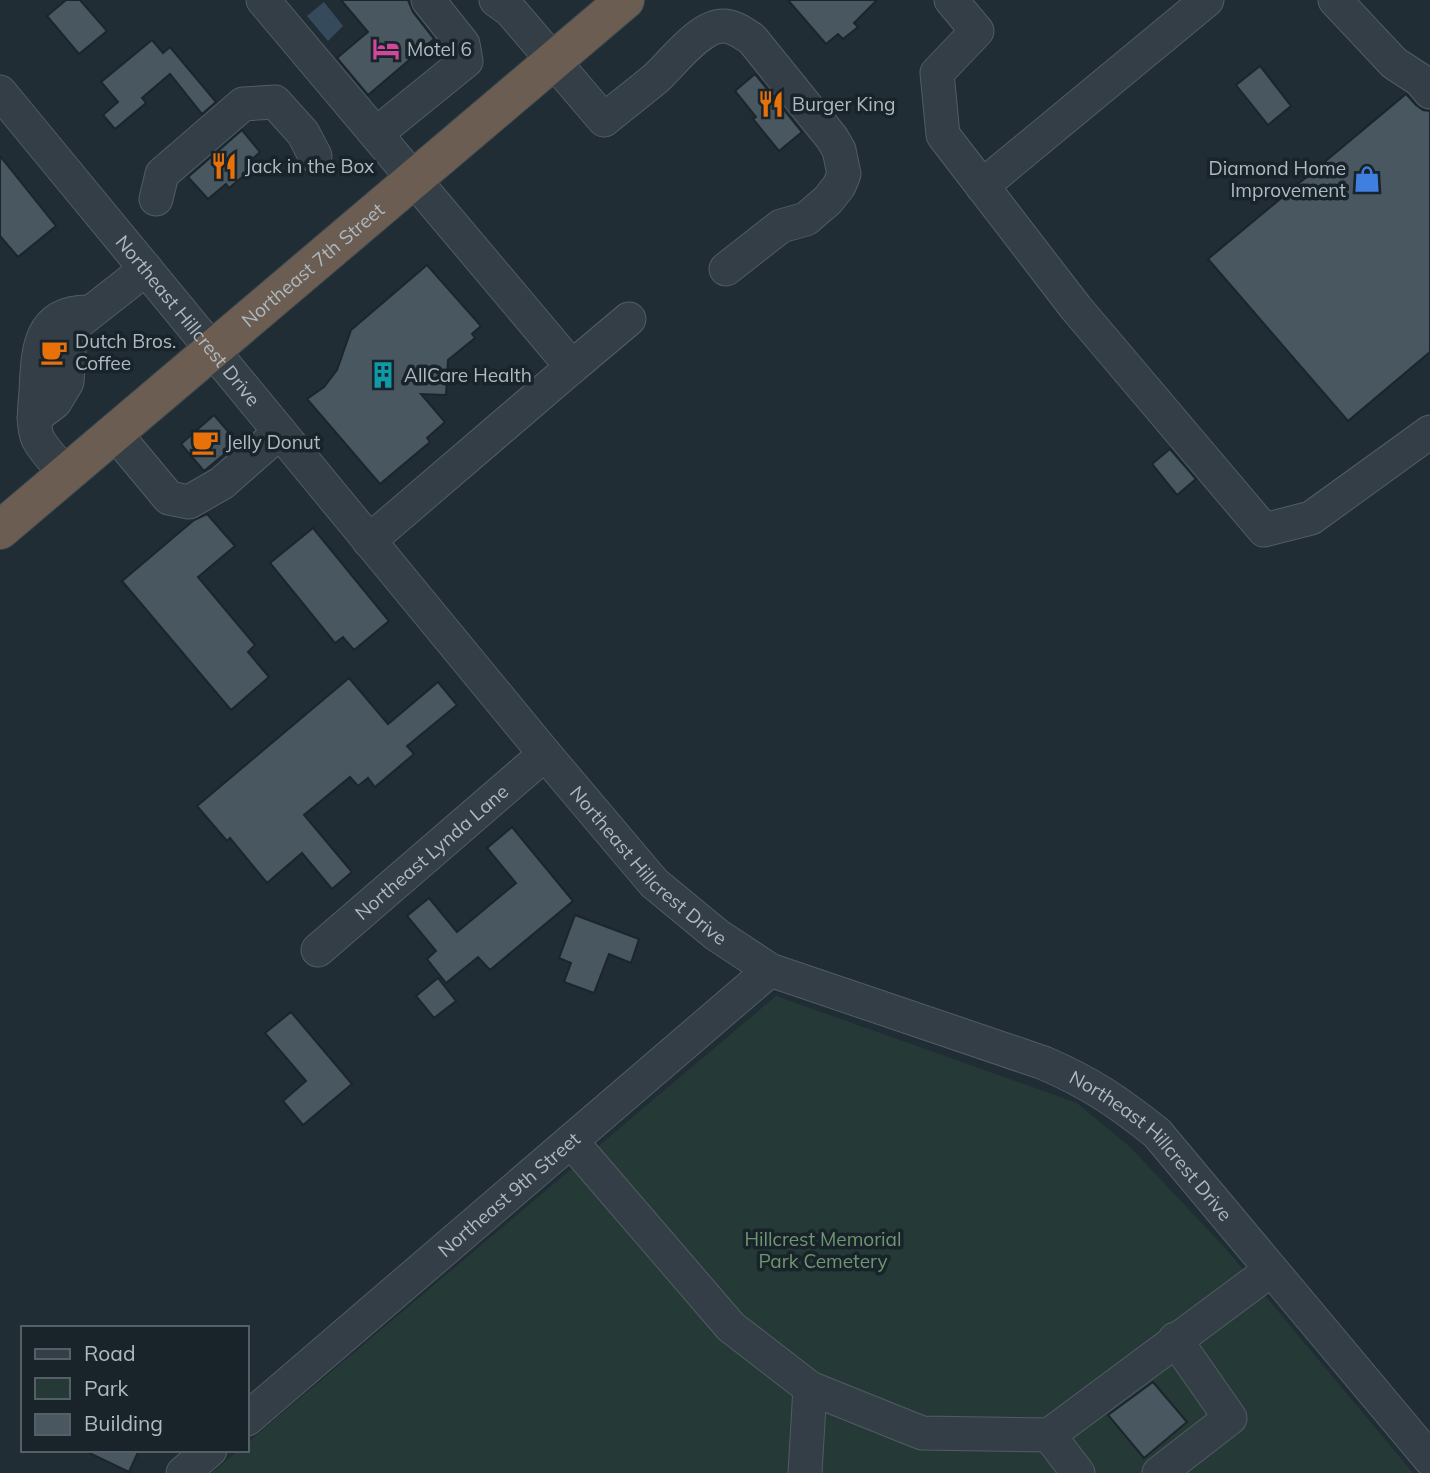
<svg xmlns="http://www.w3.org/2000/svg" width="1430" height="1473" viewBox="0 0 1430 1473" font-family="Mulish,sans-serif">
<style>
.green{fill:#253a37}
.water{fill:#354b5b}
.building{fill:#495761;stroke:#1b252c;stroke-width:2}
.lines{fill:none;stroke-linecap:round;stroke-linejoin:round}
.minor-casing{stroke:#515c63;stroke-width:35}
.highway-casing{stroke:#3e4950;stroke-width:40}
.minor{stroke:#343e46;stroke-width:33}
.highway{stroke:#6b5d51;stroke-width:38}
.labels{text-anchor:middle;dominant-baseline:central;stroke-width:7;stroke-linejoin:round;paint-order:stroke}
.poi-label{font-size:19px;fill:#aeb9c2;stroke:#19232a;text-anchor:start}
.street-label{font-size:19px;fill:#aeb9c2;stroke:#19232a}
.park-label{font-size:19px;fill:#6f9671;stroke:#19232a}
</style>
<rect width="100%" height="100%" fill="#212d35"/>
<!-- green -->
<path class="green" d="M 776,996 L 1077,1103 L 1130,1147 L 1226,1249 L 1413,1473 L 212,1473 L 239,1450 L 247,1450 L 247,1443 Z"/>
<!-- water -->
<path class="water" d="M 324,2 L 343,26 L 328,41 L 307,16 Z"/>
<!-- building -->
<g class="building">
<path d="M 66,0 L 80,0 L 107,31 L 79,54 L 47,16 Z"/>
<path d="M 341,0 L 408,0 L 413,12 L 434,39 L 368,95 L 337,58 L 368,32 Z"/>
<path d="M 788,0 L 877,0 L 854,23 L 858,27 L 843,39 L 838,34 L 826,44 Z"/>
<path d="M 152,40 L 163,53 L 170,47 L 216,102 L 202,114 L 170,74 L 142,98 L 146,103 L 115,129 L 103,115 L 118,102 L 101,82 Z"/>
<path d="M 1260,66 L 1291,106 L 1268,125 L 1236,85 Z"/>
<path d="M 755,74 L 802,132 L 779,151 L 753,119 L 756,117 L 735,91 Z"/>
<path d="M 1406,94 L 1416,105 L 1423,110 L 1430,111 L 1430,352 L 1348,421 L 1208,259 Z"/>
<path d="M 242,130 L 260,152 L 248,163 L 253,168 L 229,188 L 226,184 L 208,199 L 188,177 Z"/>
<path d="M 0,156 L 56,226 L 18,257 L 0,236 Z"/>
<path d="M 427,265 L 481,326 L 472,334 L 475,338 L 448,360 L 446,395 L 421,394 L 445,422 L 427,438 L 430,442 L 380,484 L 307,399 L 324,387 L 337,370 L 351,330 Z"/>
<path d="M 214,415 L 238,443 L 204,471 L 181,444 Z"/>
<path d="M 1170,449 L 1196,479 L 1177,495 L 1152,464 Z"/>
<path d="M 207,514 L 235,546 L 198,577 L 255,645 L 248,652 L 269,677 L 231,710 L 122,581 L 194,520 Z"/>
<path d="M 313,528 L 389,621 L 354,650 L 343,637 L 335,643 L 270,563 Z"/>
<path d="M 349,678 L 388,724 L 438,682 L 457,705 L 407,746 L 414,754 L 375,787 L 368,778 L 358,786 L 350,777 L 304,815 L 352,872 L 332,889 L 302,853 L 267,883 L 230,838 L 227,841 L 197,806 Z"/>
<path d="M 512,827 L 573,901 L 490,970 L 478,957 L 446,983 L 427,959 L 436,951 L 407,916 L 429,898 L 457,932 L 516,883 L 487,848 Z"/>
<path d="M 575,915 L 639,939 L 631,963 L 609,954 L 594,993 L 564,982 L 571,963 L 559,958 Z"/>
<path d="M 438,978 L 456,1001 L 434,1018 L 416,996 Z"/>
<path d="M 291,1012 L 352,1084 L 303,1125 L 283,1101 L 306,1081 L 265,1033 Z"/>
<path d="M 1153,1382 L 1187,1422 L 1144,1458 L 1108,1415 Z"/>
<path d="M 83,1450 L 139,1450 L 129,1472 Z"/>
</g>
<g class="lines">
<defs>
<g id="minor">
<path d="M 263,0 L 572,367 L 369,541"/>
<path d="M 496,0 L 510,10 L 604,120 C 621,106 638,93 655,79 C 671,65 699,26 723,26 C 734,26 743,33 752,39 L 832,138 L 839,150 L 844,174 L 839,186 L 828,200 L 806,219 L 781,226 L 726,269"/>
<path d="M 951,0 L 977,31 L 937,73 L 943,135 L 1076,308 L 1264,530 L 1311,518 L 1430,432"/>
<path d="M 1335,0 L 1394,63 L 1420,80 L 1430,92"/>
<path id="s1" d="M 0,92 L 545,754 L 654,883 L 717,935 L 770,970 L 1044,1063 C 1090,1083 1117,1101 1157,1133 L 1430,1459"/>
<path d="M 376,134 L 466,61 L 463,44 L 428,0"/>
<path d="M 982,186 L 1207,0"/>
<path d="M 156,199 L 162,174 L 243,104 L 275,102 L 303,133 L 315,156"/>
<path d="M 572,367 L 629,319"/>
<path d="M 34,418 L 55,402 L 67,382 L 70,339 L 76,324 L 146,269"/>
<path d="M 114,432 L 169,498 L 189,502 L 222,483 L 280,432"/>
<path d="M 66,474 C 57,463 44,451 38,439 C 32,425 35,406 36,391 C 38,351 38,312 88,312"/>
<path id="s2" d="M 318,950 L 545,754"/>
<path d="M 571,1141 L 731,1327 L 810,1388 L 922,1433 L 1049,1435"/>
<path id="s3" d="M 247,1419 L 770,970"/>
<path d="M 183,1473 L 210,1450"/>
<path d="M 805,1473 L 810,1388"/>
<path d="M 1078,1473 L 1049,1435 L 1271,1270"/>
<path d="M 1159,1473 L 1230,1418 L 1175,1339"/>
</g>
<g id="highway">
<path id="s4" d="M 0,530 L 625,0"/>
</g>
</defs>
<!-- minor casing -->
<use href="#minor" class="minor-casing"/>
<!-- highway casing -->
<use href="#highway" class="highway-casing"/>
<!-- minor -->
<use href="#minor" class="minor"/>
<!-- highway -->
<use href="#highway" class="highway"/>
</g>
<!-- icons -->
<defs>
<symbol id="hotel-bare" viewBox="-9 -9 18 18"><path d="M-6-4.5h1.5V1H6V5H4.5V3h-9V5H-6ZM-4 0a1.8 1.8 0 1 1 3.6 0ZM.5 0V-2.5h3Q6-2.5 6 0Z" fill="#d1479c" stroke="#19232a" stroke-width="2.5" paint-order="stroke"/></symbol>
<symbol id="restaurant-bare" viewBox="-9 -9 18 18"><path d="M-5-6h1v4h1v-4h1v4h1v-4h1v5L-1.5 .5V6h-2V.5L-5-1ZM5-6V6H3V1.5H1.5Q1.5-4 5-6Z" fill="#e8710a" stroke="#19232a" stroke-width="2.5" paint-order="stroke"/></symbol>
<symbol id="shop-bare" viewBox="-9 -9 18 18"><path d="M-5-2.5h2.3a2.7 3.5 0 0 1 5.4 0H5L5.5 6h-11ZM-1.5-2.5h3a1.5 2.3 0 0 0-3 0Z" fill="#3f7fe0" stroke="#19232a" stroke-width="2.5" paint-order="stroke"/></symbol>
<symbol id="cafe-bare" viewBox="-9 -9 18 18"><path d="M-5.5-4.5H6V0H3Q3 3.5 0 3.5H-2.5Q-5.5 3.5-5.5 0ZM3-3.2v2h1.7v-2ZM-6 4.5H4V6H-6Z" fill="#e8710a" stroke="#19232a" stroke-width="2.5" paint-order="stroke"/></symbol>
<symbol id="building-bare" viewBox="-9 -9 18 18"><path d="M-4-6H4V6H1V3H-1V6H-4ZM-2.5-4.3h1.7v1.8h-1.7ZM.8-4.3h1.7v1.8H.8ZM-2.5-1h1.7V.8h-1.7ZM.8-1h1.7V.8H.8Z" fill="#0f9aa8" stroke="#19232a" stroke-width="2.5" paint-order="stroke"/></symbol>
</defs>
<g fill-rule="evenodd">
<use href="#hotel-bare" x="367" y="30" width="38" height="38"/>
<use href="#restaurant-bare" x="752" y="85" width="38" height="38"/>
<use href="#restaurant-bare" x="205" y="147" width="38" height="38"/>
<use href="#shop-bare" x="1348" y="160" width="38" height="38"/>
<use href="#cafe-bare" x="35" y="333" width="38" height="38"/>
<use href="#building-bare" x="364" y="356" width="38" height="38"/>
<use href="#cafe-bare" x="186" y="423" width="38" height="38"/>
</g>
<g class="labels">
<!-- poi labels -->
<g class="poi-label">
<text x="407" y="49">Motel 6</text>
<text x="792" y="104">Burger King</text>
<text x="245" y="166">Jack in the Box</text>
<text x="1346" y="168" text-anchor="end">Diamond Home<tspan x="1346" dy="22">Improvement</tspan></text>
<text x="75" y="341">Dutch Bros.<tspan x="75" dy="22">Coffee</tspan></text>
<text x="404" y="375">AllCare Health</text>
<text x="226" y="442">Jelly Donut</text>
</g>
<!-- street labels -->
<g class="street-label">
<text stroke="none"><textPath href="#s4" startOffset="410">Northeast 7th Street</textPath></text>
<text stroke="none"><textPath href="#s1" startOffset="296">Northeast Hillcrest Drive</textPath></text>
<text stroke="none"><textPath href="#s2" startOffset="150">Northeast Lynda Lane</textPath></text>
<text stroke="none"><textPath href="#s1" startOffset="1010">Northeast Hillcrest Drive</textPath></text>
<text stroke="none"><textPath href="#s1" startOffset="1598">Northeast Hillcrest Drive</textPath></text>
<text stroke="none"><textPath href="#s3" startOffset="345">Northeast 9th Street</textPath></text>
</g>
<!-- park labels -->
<g class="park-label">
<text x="823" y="1239">Hillcrest Memorial<tspan x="823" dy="22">Park Cemetery</tspan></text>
</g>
</g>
<!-- legend -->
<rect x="21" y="1326" width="228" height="126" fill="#19232a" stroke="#555f67" stroke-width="2"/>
<rect x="35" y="1349" width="35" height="10" fill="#343e46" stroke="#555f67" stroke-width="2"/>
<text x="84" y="1361" font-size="21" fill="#aeb9c2">Road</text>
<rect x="35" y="1378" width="35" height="21" fill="#253a37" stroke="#555f67" stroke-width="2"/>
<text x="84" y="1396" font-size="21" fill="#aeb9c2">Park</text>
<rect x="35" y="1414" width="35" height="21" fill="#495761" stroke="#555f67" stroke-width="2"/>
<text x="84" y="1431" font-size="21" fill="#aeb9c2">Building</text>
</svg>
